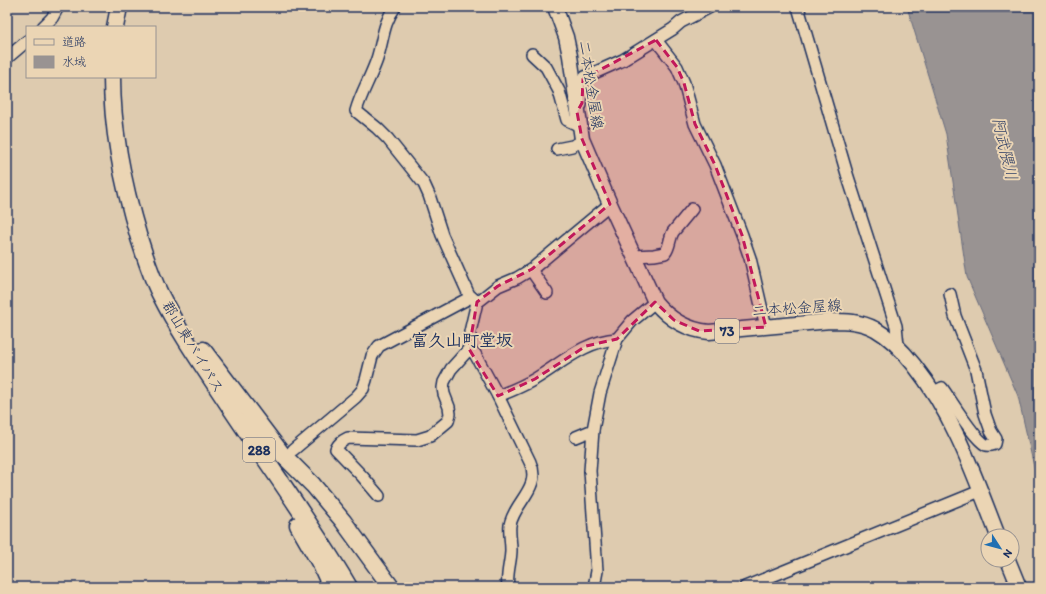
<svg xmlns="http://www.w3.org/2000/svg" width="1046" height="594" viewBox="0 0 1046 594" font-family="Itim,'Klee One',sans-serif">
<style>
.water{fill:#999392;stroke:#676b7d}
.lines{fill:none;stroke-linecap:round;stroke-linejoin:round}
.minor-casing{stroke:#1b2f5e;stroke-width:14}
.major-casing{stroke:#1b2f5e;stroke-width:17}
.highway-casing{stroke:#1b2f5e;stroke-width:19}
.minor{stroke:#ebd5b4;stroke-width:11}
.major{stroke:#ebd5b4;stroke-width:14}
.highway{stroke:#ebd5b4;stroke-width:16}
.marked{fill:#c2185b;fill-opacity:0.2;stroke:#c2185b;stroke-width:3;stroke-dasharray:8 5;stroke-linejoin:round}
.labels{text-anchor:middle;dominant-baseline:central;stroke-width:4;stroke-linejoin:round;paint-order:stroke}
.shield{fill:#ebd5b4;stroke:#596178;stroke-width:1}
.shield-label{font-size:14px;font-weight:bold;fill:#1b2f5e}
.street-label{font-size:15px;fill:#1b2f5e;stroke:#ebd5b4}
.water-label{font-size:16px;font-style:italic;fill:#344368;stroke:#ebd5b4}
.quarter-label{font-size:17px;font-weight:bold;fill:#1b2f5e;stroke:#ebd5b4}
</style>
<rect width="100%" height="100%" fill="#decbaf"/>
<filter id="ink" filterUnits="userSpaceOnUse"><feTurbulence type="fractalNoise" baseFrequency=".025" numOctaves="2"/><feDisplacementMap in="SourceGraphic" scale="8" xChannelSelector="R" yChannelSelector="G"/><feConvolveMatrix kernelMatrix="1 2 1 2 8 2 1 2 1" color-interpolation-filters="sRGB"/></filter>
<g filter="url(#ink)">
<!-- water -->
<path class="water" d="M 907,7 L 1037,7 L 1039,39 L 1039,489 L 1018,396 L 967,277 L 946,134 Z"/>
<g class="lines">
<defs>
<g id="minor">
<path d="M 395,7 C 383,23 383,41 377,59 C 371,77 361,93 356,111 L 377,128 L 388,139 L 424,184 L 429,195 L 442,235 L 469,295 L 477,302 L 479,301 L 498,286 L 517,278 L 532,269 L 610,204"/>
<path d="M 798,7 L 847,174 L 896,326 L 898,345"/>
<path d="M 43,27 L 52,18 L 58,7"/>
<path d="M 656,40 L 677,67 L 684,83 L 695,124 L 715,165 L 742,235 L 750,258 L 766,327"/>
<path d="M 532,54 L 546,67 L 559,91 L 567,120 L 580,126"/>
<path d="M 7,58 L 27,41"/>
<path d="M 581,105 L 582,81 L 585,77 L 623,60 L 673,29 L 681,22 L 710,7"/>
<path d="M 557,149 L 572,146 L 583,141"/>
<path d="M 634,256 L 654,255 L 665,253 C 670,247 669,239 673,232 L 692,209"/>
<path d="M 531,270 L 547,293"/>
<path d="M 469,349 L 475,354 L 498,396 L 530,462 C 542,488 514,502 510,525 C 509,533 511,541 511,550 C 511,562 506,574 508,587"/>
<path d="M 934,392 L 942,388 C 951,400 974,439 986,445 C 990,446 992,445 995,444 L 996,439 L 991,431 L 985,414 L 976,370 L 955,316 L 950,294"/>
<path d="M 498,396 C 511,391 523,386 535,379 C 562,363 584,341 617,339"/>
<path d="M 576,437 L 593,430"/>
<path d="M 293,450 L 356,397 L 363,389 L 366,380 L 372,356 L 379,346 L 471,297"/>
<path d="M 379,496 L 362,476 L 336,449 C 339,443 342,441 348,438 L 417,440 L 430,436 L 448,421 L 450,414 L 449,407 L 444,394 L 443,388 L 444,382 L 451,369 L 469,349 L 470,332 L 477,302"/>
<path d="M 594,587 L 597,571 L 590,471 L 593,430 L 600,393 L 617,339 L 632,321 L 655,302"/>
<path d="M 745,587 L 980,491"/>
</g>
<g id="major">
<path d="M 555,7 L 566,37 L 570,56 L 582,139 L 610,204 L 655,302 C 669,319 687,330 709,332 L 830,321 C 846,321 860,321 875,329 C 891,338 903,351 914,365 C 954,415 975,477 998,536"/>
<path d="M 1008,560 L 1019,587"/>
</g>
<g id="highway">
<path d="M 115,27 L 119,7"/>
<path d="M 112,77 C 112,132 123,185 139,238 C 145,257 151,276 160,294 C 178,330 200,362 222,395 C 264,459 310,521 349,587"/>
<path d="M 203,350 L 282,454 L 313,485 L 343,521 L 391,587"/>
<path d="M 298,525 L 321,565 L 331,587"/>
</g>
</defs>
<!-- minor casing -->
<use href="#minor" class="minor-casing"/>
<!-- major casing -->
<use href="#major" class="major-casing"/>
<!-- highway casing -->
<use href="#highway" class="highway-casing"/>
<!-- minor -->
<use href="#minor" class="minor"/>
<!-- major -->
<use href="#major" class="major"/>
<!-- highway -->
<use href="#highway" class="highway"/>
</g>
</g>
<!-- marked area -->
<path class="marked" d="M 656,40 L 677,67 L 684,83 L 695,124 L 715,165 L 742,235 L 766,327 L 699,331 L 674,320 L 655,302 L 617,339 L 586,346 L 535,379 L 498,396 L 469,349 L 477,302 L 498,286 L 532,269 L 610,204 L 582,139 L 577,112 L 582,103 L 583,79 Z"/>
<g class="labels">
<!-- shield labels -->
<g class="shield">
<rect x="715" y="319" width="24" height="24" rx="3"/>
<rect x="243" y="438" width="32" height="24" rx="3"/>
</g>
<g class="shield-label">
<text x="727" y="331">73</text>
<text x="259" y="450">288</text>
</g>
<!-- street labels -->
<g class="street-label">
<text transform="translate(591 85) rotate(81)">二本松金屋線</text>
<text transform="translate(797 308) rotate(-4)">二本松金屋線</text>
<text transform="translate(193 347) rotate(59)">郡山東バイパス</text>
</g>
<!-- water labels -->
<g class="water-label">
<text transform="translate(1005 149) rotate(77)">阿武隈川</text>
</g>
<!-- quarter labels -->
<g class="quarter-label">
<text x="462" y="340">富久山町堂坂</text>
</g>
</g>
<!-- margin -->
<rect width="1046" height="594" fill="none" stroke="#ebd5b4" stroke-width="24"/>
<rect x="12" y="12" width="1022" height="570" fill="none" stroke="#1b2f5e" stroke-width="1.5" filter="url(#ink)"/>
<!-- legend -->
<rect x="26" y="26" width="130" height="52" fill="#ebd5b4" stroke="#989392"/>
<rect x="34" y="39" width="20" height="6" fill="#ebd5b4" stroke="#989392"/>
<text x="62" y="46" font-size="12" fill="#1b2f5e">道路</text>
<rect x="34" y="56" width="20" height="12" fill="#999392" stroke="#989392"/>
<text x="62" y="66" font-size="12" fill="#1b2f5e">水域</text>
<!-- north arrow -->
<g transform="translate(1000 548) rotate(126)"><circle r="19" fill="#ebd5b4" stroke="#989392"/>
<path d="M0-3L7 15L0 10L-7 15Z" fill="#1f6fb2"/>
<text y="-6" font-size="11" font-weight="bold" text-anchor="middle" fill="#1b2f5e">N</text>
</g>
</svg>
